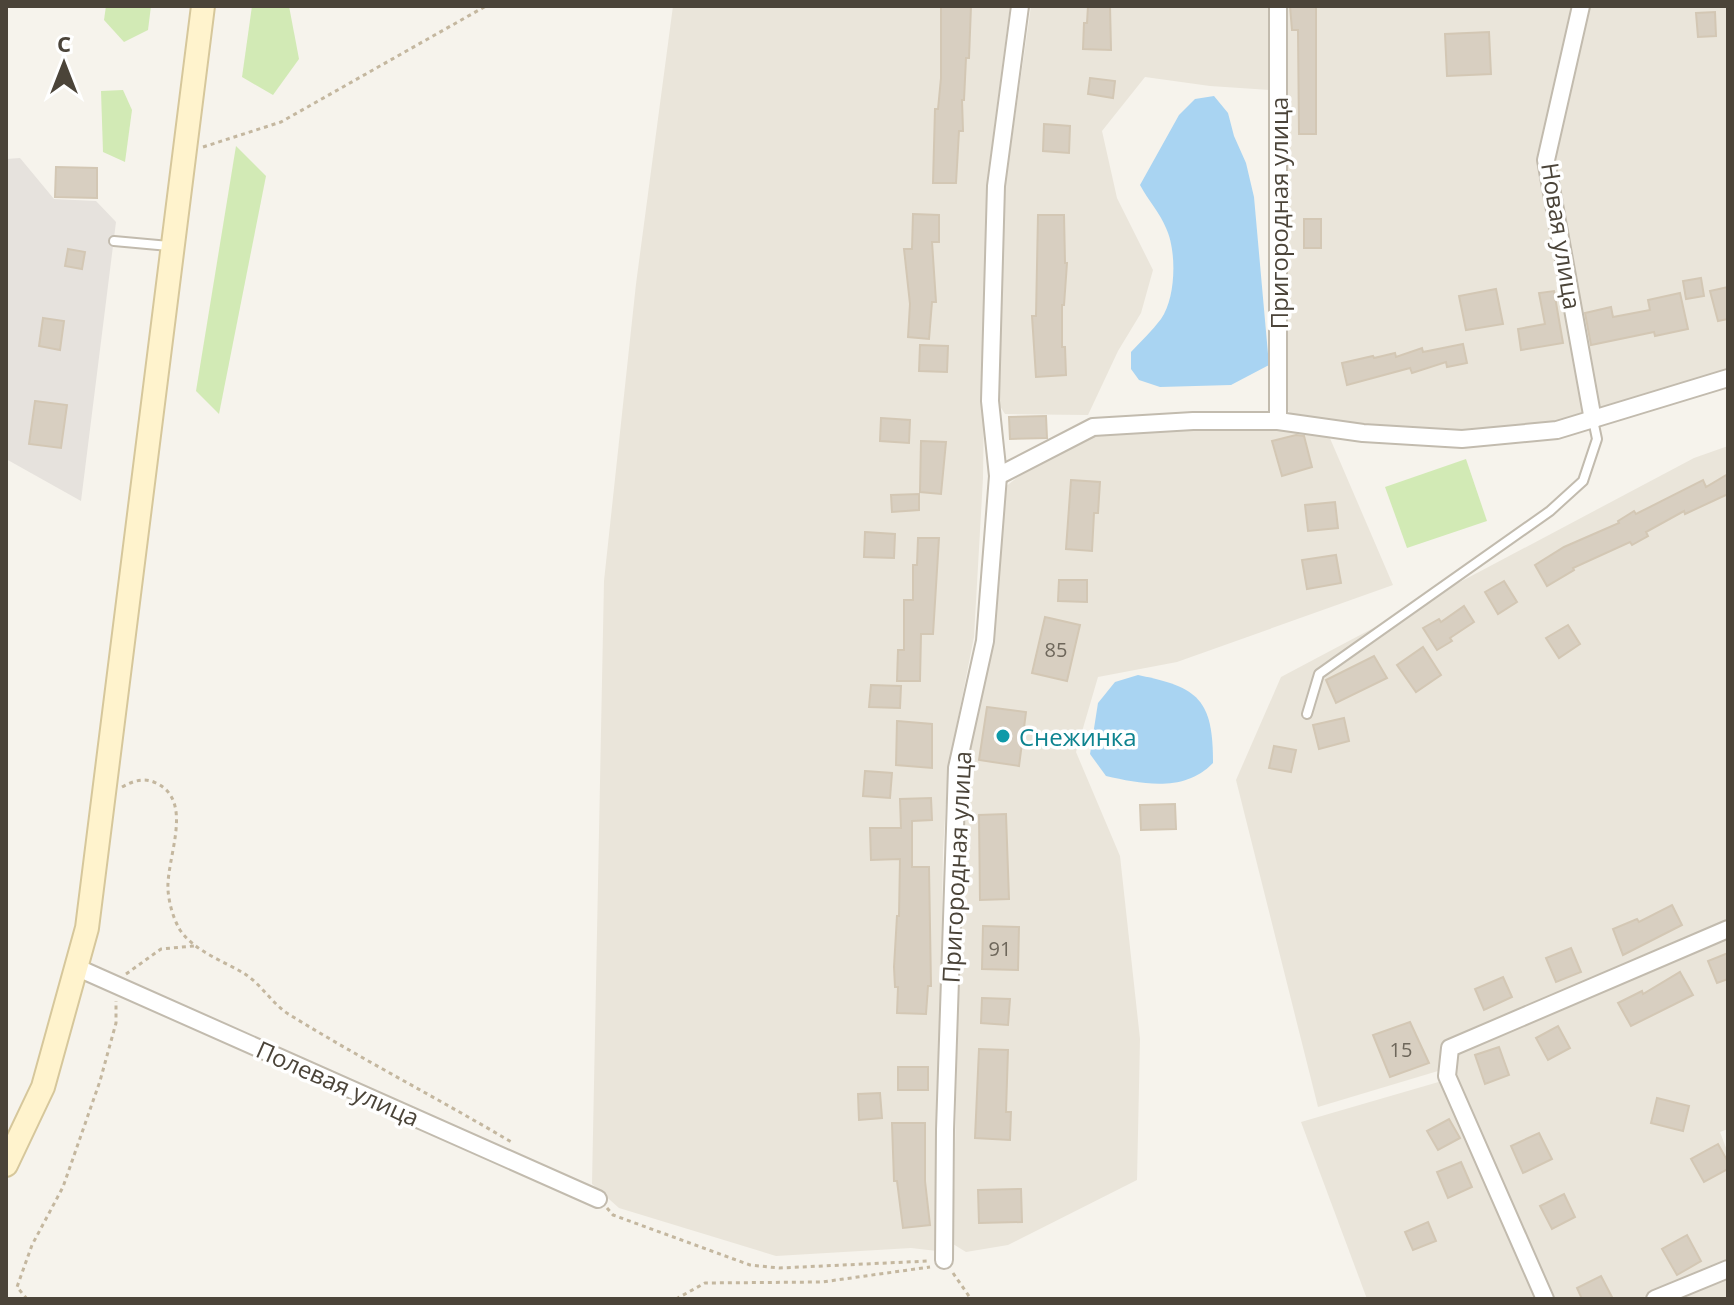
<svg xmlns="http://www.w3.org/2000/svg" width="1734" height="1305" viewBox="0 0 1734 1305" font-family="'Open Sans',sans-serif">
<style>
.residential{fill:#eae5da}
.industrial{fill:#e6e2dd}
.green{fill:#d2eab5}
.water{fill:#a9d4f2}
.building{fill:#d8cfc1;stroke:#d3c7b4;stroke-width:2}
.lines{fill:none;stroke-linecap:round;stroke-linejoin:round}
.lane-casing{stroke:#c2bbae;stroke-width:12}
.street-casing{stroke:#c2bbae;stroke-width:20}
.secondary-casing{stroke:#d6c79b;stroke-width:26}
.path{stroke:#c4b79f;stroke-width:3;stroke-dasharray:4 4;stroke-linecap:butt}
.lane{stroke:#fff;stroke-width:8}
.street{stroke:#fff;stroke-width:16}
.secondary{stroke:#fff3cd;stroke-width:22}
.culture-dot{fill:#0f9aa8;stroke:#fff;stroke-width:3}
.labels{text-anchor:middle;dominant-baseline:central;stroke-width:7;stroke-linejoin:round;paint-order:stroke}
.number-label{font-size:20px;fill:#6e675b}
.street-label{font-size:24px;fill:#4b4439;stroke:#fff}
.culture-label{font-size:24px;fill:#0d838f;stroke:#fff;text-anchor:start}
</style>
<rect width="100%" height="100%" fill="#f6f3ec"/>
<!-- residential -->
<g class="residential">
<path d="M 673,6 L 1010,6 L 987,182 L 983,478 L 974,637 L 948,769 L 943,850 L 937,1251 L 911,1248 L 776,1256 L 619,1208 L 592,1184 L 604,581 L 636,284 Z"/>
<path d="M 1031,6 L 1270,6 L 1270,90 L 1210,86 L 1145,77 L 1102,131 L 1117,198 L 1153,270 L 1141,313 L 1118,351 L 1088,415 L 1005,414 L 998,403 L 1005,187 Z"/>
<path d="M 1280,6 L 1573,6 L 1539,158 L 1587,410 L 1564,420 L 1465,432 L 1362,426 L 1293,416 L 1283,405 Z"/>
<path d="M 1589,6 L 1728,6 L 1728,369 L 1596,410 L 1552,161 Z"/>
<path d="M 1279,426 L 1329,436 L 1393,585 L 1177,662 L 1098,677 L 1076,752 L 1120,856 L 1140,1039 L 1137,1180 L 1008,1245 L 966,1252 L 953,1244 L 963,772 L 994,636 L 1004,488 L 1043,457 L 1096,435 Z"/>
<path d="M 1728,446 L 1728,923 L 1446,1044 L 1438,1071 L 1318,1107 L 1236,780 L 1281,677 L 1694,458 Z"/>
<path d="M 1728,938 L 1728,1129 L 1720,1132 L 1728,1153 L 1728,1262 L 1639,1299 L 1553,1299 L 1454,1072 L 1460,1051 Z"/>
<path d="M 1442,1081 L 1538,1299 L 1367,1299 L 1301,1122 Z"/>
<path d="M 1728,1276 L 1728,1299 L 1670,1299 Z"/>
</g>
<!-- industrial -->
<path class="industrial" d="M 20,158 L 54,199 L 96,201 L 116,222 L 81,501 L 6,459 L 6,159 Z"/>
<!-- green -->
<g class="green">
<path d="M 106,6 L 151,6 L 148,30 L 124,42 L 104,20 Z"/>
<path d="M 252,6 L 289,6 L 299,59 L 273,95 L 242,77 Z"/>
<path d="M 123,90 L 132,110 L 125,162 L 103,152 L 101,91 Z"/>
<path d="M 236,146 L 266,176 L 219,414 L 196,391 Z"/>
<path d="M 1466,459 L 1487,521 L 1407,548 L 1385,487 Z"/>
</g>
<!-- water -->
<g class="water">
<path d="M 1214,96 L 1228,113 L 1234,136 L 1246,163 L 1254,197 L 1269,365 L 1231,385 L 1160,387 L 1139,380 L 1131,369 L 1131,352 C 1141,341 1152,331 1161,319 C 1176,298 1177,251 1166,228 C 1160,213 1148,200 1140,185 L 1179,115 L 1195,99 Z"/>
<path d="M 1138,675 C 1199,687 1213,700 1213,763 C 1184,793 1142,784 1106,776 L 1090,754 L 1098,703 L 1115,682 Z"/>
</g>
<!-- building -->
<g class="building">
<path d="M 941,6 L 971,6 L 969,58 L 966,58 L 964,100 L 962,100 L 963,131 L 959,131 L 956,183 L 933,183 L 935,109 L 938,109 L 941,78 Z"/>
<path d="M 1088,6 L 1110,6 L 1111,50 L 1083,49 L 1084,23 L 1087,23 Z"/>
<path d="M 1290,6 L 1316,6 L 1316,134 L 1299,134 L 1298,30 L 1292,30 Z"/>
<path d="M 1715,12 L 1716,36 L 1698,37 L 1696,13 Z"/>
<path d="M 1489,32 L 1491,74 L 1447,76 L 1445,34 Z"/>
<path d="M 1090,78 L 1115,81 L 1113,98 L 1088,94 Z"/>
<path d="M 1044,124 L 1070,126 L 1069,153 L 1043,151 Z"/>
<path d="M 56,167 L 97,168 L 97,198 L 55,197 Z"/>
<path d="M 913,214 L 939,215 L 939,242 L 932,242 L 936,302 L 932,302 L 929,339 L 908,337 L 910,304 L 904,249 L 912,249 Z"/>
<path d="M 1038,215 L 1064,215 L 1065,263 L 1067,263 L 1064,305 L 1062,305 L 1062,347 L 1065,347 L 1066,375 L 1036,377 L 1032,316 L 1036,316 Z"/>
<rect x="1304" y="219" width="17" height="29"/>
<path d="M 68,249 L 85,252 L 82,269 L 65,266 Z"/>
<path d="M 1701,278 L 1704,296 L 1686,299 L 1683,281 Z"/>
<path d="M 1728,287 L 1728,319 L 1718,321 L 1710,291 Z"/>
<path d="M 1496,289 L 1503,324 L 1466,330 L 1459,296 Z"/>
<path d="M 1554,291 L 1563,343 L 1521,350 L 1518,329 L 1545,324 L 1539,293 Z"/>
<path d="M 1680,293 L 1688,329 L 1655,336 L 1654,332 L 1591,345 L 1585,313 L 1611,307 L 1613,317 L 1650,310 L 1648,300 Z"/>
<path d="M 43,318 L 64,321 L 60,350 L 39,346 Z"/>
<path d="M 1463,344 L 1467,363 L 1447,367 L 1446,362 L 1412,373 L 1410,368 L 1347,385 L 1342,363 L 1373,356 L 1374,358 L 1395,353 L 1396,357 L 1422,348 L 1423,352 Z"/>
<path d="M 920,345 L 948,346 L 947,372 L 919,371 Z"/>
<path d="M 35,401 L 67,405 L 61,448 L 29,444 Z"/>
<path d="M 1046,416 L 1047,438 L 1010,439 L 1009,417 Z"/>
<path d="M 881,418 L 910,420 L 909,443 L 880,441 Z"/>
<path d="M 1296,435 L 1304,436 L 1312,467 L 1282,476 L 1272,441 Z"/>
<path d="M 921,441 L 946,442 L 941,494 L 920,492 Z"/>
<path d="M 1728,474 L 1728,494 L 1685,514 L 1684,511 L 1646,532 L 1648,536 L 1632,545 L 1630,542 L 1573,568 L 1574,570 L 1547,586 L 1535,565 L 1564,547 L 1619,523 L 1618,521 L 1634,511 L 1636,514 L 1703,480 L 1706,487 Z"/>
<path d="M 1071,480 L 1100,482 L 1098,513 L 1094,513 L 1092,551 L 1066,549 Z"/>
<path d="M 919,494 L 919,510 L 892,512 L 891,495 Z"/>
<path d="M 1335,502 L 1338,528 L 1308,531 L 1305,505 Z"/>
<path d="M 865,532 L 895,534 L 894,558 L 864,557 Z"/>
<path d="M 918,538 L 939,538 L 933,634 L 921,634 L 920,681 L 897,681 L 898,650 L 904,650 L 904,600 L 913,600 L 913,565 L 917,565 Z"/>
<path d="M 1336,555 L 1341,583 L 1307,589 L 1302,560 Z"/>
<path d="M 1059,580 L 1087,580 L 1087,602 L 1058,601 Z"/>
<path d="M 1504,581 L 1517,602 L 1498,614 L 1485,592 Z"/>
<path d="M 1464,606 L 1474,622 L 1450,638 L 1452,641 L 1437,650 L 1423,628 L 1439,619 L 1441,622 Z"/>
<path d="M 1045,617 L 1080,625 L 1067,681 L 1032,673 Z"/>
<path d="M 1568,625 L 1580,644 L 1559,658 L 1546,638 Z"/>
<path d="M 1423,647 L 1441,675 L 1416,692 L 1397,665 Z"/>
<path d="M 1374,656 L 1387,678 L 1336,703 L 1326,680 Z"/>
<path d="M 871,685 L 901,686 L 900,708 L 869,707 Z"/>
<path d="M 987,707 L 1026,712 L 1019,766 L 979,760 Z"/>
<path d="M 1344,718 L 1349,741 L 1319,749 L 1313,725 Z"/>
<path d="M 897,721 L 932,724 L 932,768 L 896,765 Z"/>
<path d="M 1274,746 L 1296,750 L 1291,772 L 1269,768 Z"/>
<path d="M 865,771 L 892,773 L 890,798 L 863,796 Z"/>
<path d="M 931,798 L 932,820 L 912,821 L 912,867 L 929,867 L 931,986 L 928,986 L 926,1014 L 897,1013 L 898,987 L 895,987 L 894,967 L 897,916 L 899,916 L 900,859 L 871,860 L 870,828 L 901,828 L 900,799 Z"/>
<path d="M 1175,804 L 1176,829 L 1141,830 L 1140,805 Z"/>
<path d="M 1006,814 L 1009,899 L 980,900 L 979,815 Z"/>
<path d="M 1672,905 L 1682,925 L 1623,955 L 1613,929 L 1637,919 L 1639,922 Z"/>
<path d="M 983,926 L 1019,927 L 1018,970 L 982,969 Z"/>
<path d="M 1571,948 L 1581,972 L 1556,982 L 1546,958 Z"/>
<path d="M 1728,953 L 1728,979 L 1717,983 L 1708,961 Z"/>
<path d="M 1680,972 L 1693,995 L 1631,1026 L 1618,1003 L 1642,991 L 1643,994 Z"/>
<path d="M 1503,977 L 1512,997 L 1484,1010 L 1475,989 Z"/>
<path d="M 982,998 L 1010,999 L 1008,1025 L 981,1023 Z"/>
<path d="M 1410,1022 L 1429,1063 L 1390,1077 L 1373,1035 Z"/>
<path d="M 1558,1026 L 1570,1048 L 1548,1060 L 1536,1038 Z"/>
<path d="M 1499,1047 L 1509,1075 L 1485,1084 L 1475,1055 Z"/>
<path d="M 979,1049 L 1008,1050 L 1006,1112 L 1011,1112 L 1010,1140 L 975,1138 Z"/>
<rect x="898" y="1067" width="30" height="23"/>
<path d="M 880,1093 L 882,1118 L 859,1120 L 858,1094 Z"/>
<path d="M 1657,1098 L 1689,1106 L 1683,1131 L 1651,1123 Z"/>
<path d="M 1449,1119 L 1460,1138 L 1438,1150 L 1427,1131 Z"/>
<path d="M 892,1123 L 925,1123 L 925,1181 L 930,1225 L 903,1228 L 897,1181 L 894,1181 Z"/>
<path d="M 1539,1133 L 1552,1159 L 1523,1173 L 1511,1146 Z"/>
<path d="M 1718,1144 L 1728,1162 L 1728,1169 L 1704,1182 L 1691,1159 Z"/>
<path d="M 1461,1162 L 1472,1187 L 1448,1198 L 1437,1172 Z"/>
<path d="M 1021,1189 L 1022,1222 L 979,1223 L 978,1190 Z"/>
<path d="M 1564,1194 L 1575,1217 L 1552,1229 L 1540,1206 Z"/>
<path d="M 1428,1222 L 1436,1241 L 1413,1250 L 1405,1232 Z"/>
<path d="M 1687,1235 L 1701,1261 L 1677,1275 L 1662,1249 Z"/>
<path d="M 1601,1276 L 1613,1299 L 1582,1299 L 1577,1288 Z"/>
</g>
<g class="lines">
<defs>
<g id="lane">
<path d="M 114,241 L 169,246"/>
<path d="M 1307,714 L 1319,674 L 1550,511 L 1583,481 L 1597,439 L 1593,420"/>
</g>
<g id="street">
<path d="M 1278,6 L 1278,421"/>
<path d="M 1581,6 L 1546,160 L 1593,420"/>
<path d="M 998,476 L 1093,427 L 1193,421 L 1278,421 L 1363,433 L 1462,439 L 1557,430 L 1728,378"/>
<path d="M 78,968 L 598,1199"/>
<path d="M 944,1260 L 945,1130 L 957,768 L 985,641 L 998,476 L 990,401 L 996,186 L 1020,6"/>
<path d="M 1545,1299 L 1447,1076 L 1450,1048 L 1728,929"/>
<path d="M 1655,1299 L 1728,1269"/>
</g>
<path id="secondary" d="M 6,1165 L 43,1087 L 87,928 L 203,6"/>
</defs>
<!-- lane casing -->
<use href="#lane" class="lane-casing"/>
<!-- street casing -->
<use href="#street" class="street-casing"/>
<!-- secondary casing -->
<use href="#secondary" class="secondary-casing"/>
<!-- path -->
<g class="path">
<path d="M 203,147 L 281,122 L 486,6"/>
<path d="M 122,787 C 133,781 144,777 156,783 C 195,801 166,858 168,890 C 169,903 173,918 180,930 C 195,952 224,961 245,974 C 262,985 273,1005 290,1015 C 363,1060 439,1099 513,1143"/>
<path d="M 126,974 L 161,949 L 194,946"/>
<path d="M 607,1208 L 613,1215 L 750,1265 L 779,1268 L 928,1261"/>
<path d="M 953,1273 L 971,1299"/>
<path d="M 27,1299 L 17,1287 L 32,1245 L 63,1187 L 100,1081 L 116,1023 L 116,1001"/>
<path d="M 676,1299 L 705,1283 L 822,1282 L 930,1267"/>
</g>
<!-- lane -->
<use href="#lane" class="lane"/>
<!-- street -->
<use href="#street" class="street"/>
<!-- secondary -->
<use href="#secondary" class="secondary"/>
</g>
<!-- markers -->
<circle class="culture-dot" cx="1003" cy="736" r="8"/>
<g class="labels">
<!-- number labels -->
<g class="number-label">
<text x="1056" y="649">85</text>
<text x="1000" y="948">91</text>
<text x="1401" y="1049">15</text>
</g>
<!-- street labels -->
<g class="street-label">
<text transform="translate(1278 213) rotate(-90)">Пригородная улица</text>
<text transform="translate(1562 236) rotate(81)">Новая улица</text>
<text transform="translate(956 867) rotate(-87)">Пригородная улица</text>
<text transform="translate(338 1083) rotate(24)">Полевая улица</text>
</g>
<!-- culture labels -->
<g class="culture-label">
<text x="1019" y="736">Снежинка</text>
</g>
</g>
<!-- border -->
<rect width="1734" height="1305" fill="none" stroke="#4b4439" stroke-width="16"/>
<!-- north arrow -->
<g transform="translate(64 64)" stroke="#ffffff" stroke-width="6" paint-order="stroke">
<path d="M0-6L14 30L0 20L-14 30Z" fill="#4b4439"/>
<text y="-12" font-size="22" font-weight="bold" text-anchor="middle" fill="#4b4439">С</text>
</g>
</svg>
